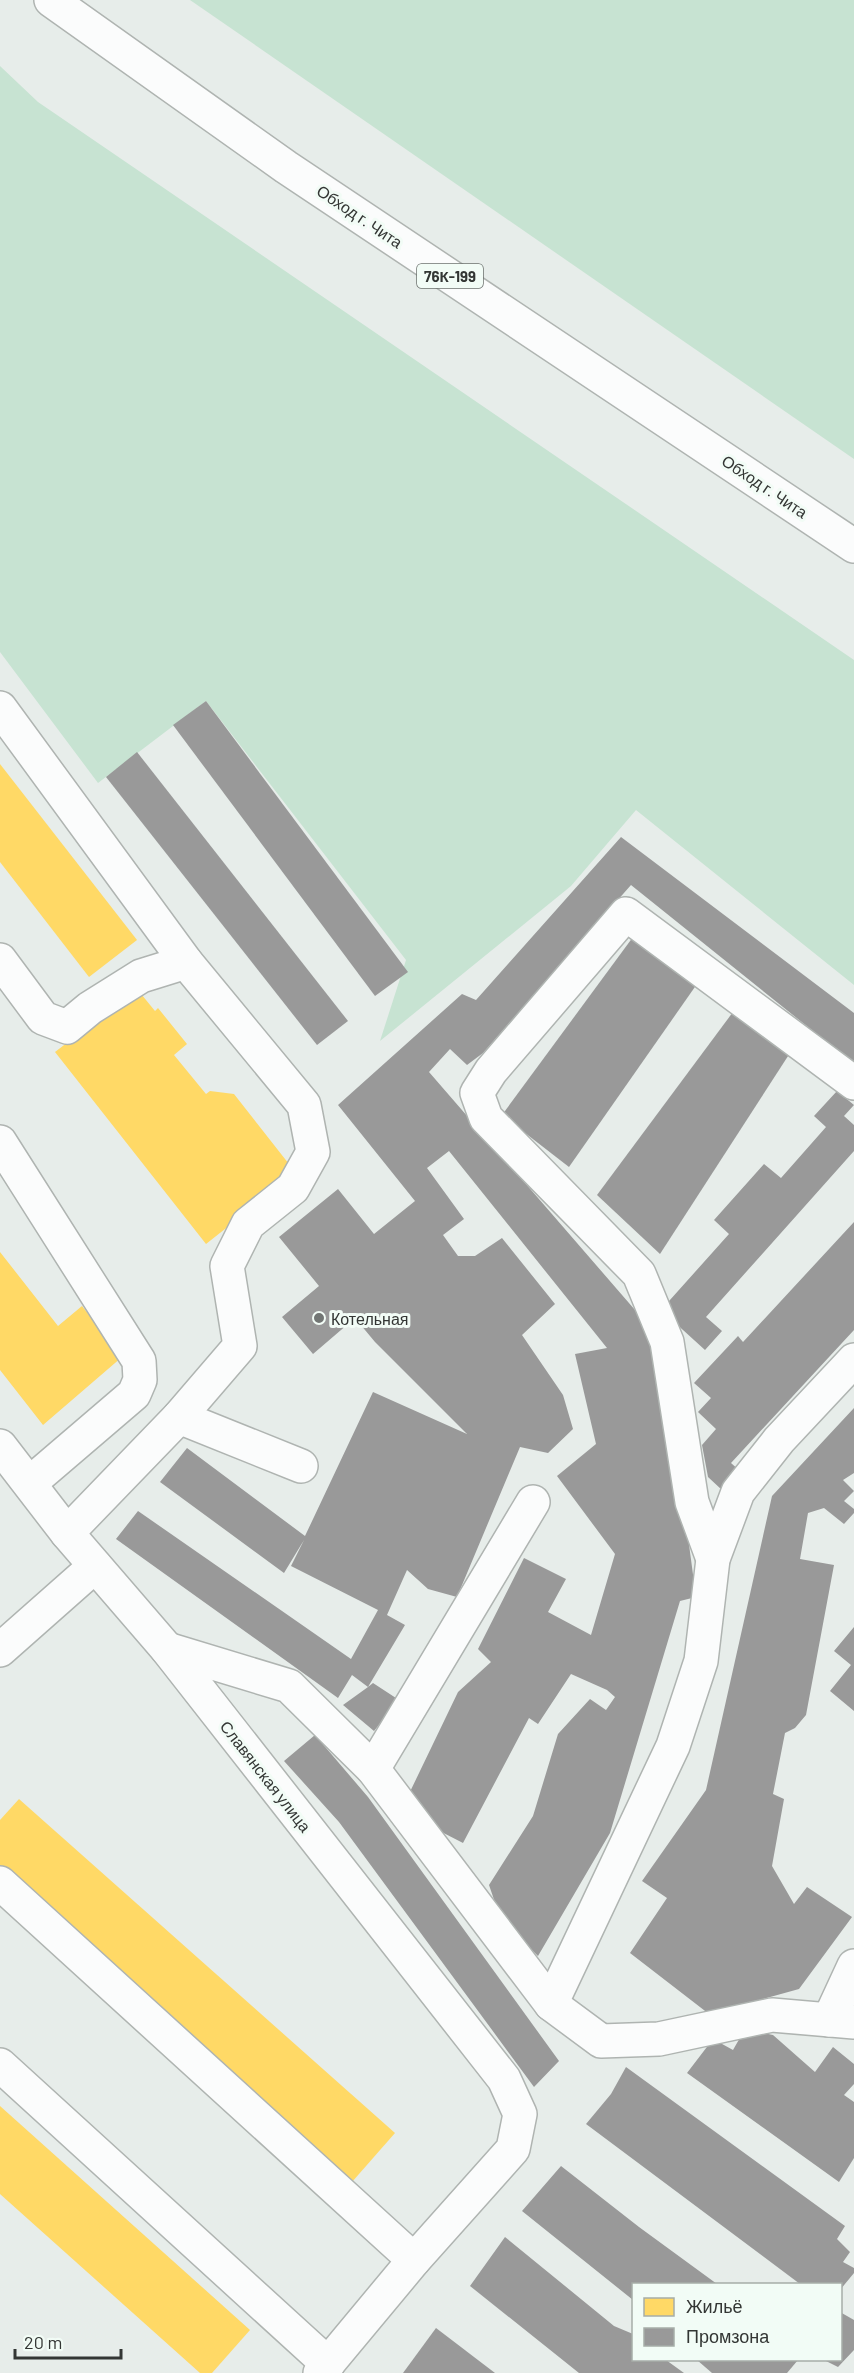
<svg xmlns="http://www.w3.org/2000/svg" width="854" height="2373" viewBox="0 0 854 2373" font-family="Barlow,sans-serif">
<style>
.green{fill:#c7e3d2}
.homes{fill:#ffd966}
.industry{fill:#999}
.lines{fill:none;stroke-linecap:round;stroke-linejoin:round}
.minor-casing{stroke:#afb4b1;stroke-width:36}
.highway-casing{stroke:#afb4b1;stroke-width:36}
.minor{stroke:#fbfcfc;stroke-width:33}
.highway{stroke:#fbfcfc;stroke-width:33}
.poi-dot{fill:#727674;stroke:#f2fcf6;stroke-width:2}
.labels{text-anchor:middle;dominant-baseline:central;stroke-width:6;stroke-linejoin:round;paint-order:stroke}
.shield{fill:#f2fcf6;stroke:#6c716e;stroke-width:1.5}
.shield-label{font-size:15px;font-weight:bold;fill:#333634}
.street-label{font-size:16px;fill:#333634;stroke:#f2fcf6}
.poi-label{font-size:16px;fill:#333634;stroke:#f2fcf6;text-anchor:start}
</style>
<rect width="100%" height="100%" fill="#e7edea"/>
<!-- green -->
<g class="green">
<path d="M 190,0 L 854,0 L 854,459 Z"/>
<path d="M 0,66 L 38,102 L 854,660 L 854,985 L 636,810 L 571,886 L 380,1041 L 406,960 L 206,701 L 98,783 L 0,652 Z"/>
</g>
<!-- homes -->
<g class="homes">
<path d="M 0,764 L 137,940 L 89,977 L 0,862 Z"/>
<path d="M 137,989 L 155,1011 L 158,1008 L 187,1044 L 174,1055 L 206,1094 L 210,1091 L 234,1094 L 296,1173 L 206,1244 L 55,1052 Z"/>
<path d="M 0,1252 L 58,1326 L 82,1306 L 122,1357 L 43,1425 L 0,1370 Z"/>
<path d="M 19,1799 L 395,2133 L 352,2182 L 0,1871 L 0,1820 Z"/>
<path d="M 0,2106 L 250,2330 L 212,2373 L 200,2373 L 0,2194 Z"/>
</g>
<!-- industry -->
<g class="industry">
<path d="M 206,701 L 408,972 L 375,996 L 173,725 Z"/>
<path d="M 137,752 L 348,1021 L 317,1045 L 106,777 Z"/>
<path d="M 621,837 L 854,1013 L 854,1064 L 631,885 L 483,1053 L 467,1065 L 450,1049 L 429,1072 L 648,1325 L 688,1537 L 696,1597 L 680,1601 L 610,1833 L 538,1956 L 501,1920 L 489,1885 L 533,1816 L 558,1734 L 590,1699 L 606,1710 L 615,1697 L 607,1690 L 571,1674 L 538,1724 L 529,1718 L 463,1843 L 428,1825 L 407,1798 L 458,1692 L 491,1662 L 478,1649 L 524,1558 L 566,1579 L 548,1612 L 591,1635 L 615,1554 L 557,1476 L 596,1444 L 575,1354 L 607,1348 L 449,1151 L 427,1168 L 464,1219 L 443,1235 L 458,1256 L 475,1256 L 502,1238 L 555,1304 L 522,1335 L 563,1395 L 573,1429 L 548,1453 L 520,1447 L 457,1597 L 428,1589 L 407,1570 L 387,1615 L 405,1625 L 368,1687 L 373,1683 L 399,1700 L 374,1731 L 343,1705 L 368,1687 L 352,1675 L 338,1698 L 116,1539 L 138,1511 L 351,1659 L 378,1610 L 291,1566 L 304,1540 L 284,1573 L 160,1482 L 187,1448 L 305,1536 L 373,1392 L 467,1434 L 375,1342 L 355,1318 L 313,1354 L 282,1317 L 319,1286 L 279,1237 L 338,1189 L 374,1234 L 415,1201 L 338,1105 L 462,994 L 476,1000 Z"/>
<path d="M 633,937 L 697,984 L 569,1167 L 502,1115 Z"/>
<path d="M 733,1012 L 790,1053 L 660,1254 L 597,1195 Z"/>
<path d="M 837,1091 L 854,1105 L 844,1116 L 854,1125 L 854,1151 L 706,1317 L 722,1331 L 705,1350 L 661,1310 L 729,1234 L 714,1220 L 764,1164 L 781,1178 L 826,1127 L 814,1116 Z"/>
<path d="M 854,1222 L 854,1330 L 731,1463 L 740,1471 L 722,1490 L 708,1477 L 702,1445 L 716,1429 L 698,1412 L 711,1398 L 694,1383 L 738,1336 L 743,1342 Z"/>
<path d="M 854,1408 L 854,1473 L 843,1480 L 854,1491 L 844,1501 L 854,1509 L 854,1513 L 844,1524 L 824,1508 L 808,1513 L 800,1559 L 834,1565 L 806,1715 L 795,1728 L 785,1733 L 773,1794 L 784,1799 L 772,1866 L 794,1904 L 807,1887 L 852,1917 L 799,1989 L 709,2014 L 630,1953 L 667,1898 L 642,1881 L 706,1790 L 772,1496 Z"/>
<path d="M 854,1627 L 854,1711 L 830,1691 L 851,1665 L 834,1651 Z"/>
<path d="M 315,1735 L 368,1797 L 559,2061 L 534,2087 L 339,1822 L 284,1761 Z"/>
<path d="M 745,2029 L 773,2035 L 815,2072 L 833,2047 L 854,2064 L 854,2084 L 844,2095 L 854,2102 L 854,2158 L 839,2182 L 687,2073 L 713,2039 L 733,2050 Z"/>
<path d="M 626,2067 L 845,2226 L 837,2239 L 850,2252 L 843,2262 L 854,2268 L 854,2273 L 840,2290 L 840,2284 L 800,2284 L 586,2124 L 611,2094 Z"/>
<path d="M 561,2166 L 639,2227 L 717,2284 L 633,2284 L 633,2300 L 522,2211 Z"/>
<path d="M 505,2237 L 614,2326 L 633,2334 L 633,2360 L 666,2360 L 684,2373 L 579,2373 L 470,2286 Z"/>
<path d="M 840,2312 L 854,2320 L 854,2350 L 838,2367 L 824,2360 L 840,2360 Z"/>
<path d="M 436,2328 L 495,2373 L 403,2373 Z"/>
<path d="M 697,2360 L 798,2360 L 787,2373 L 712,2373 Z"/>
</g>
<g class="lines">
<defs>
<g id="minor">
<path d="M 0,708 L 186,962 L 304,1105 L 313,1152 L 293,1188 L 248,1224 L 227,1266 L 240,1346 L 179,1417 L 67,1533"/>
<path d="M 0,960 L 43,1018 L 67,1027 L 90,1008 L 141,976 L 186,962"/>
<path d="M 0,1142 L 139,1361 L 140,1380 L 134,1394 L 30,1483"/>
<path d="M 179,1417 L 301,1466"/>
<path d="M 0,1446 L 67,1533 L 167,1649 L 504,2079 L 520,2114 L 513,2149 L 414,2260 L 320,2373"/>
<path d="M 713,1559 L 692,1502 L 667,1342 L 639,1274 L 486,1118 L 477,1093 L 491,1071 L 626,914 L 854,1083"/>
<path d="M 167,1649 L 289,1686 L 373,1769 L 551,2004 L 601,2041 L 659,2039 L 772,2015 L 854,2022"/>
<path d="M 0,1650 L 95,1566"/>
<path d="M 373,1769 L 533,1502"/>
<path d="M 0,1883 L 414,2260"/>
<path d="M 551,2004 L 673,1746 L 701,1661 L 713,1559 L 738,1492 L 779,1440 L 854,1360"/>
<path d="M 829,2020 L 854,1966"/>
<path d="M 0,2065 L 328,2364"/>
</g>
<path id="highway" d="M 51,0 L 286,167 L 854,546"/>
</defs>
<!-- minor casing -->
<use href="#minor" class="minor-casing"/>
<!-- highway casing -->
<use href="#highway" class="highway-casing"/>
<!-- minor -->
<use href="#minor" class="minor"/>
<!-- highway -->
<use href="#highway" class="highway"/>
</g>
<!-- markers -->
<circle class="poi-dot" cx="319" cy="1318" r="6"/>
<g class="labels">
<!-- shield labels -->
<rect class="shield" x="417" y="264" width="66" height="24" rx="4.5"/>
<g class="shield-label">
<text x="450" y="276">76К-199</text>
</g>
<!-- street labels -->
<g class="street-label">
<text transform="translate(360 216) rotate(34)">Обход г. Чита</text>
<text transform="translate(765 486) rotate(34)">Обход г. Чита</text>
<text transform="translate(266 1776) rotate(52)">Славянская улица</text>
</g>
<!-- poi labels -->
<g class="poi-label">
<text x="331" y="1318">Котельная</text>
</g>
</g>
<!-- legend -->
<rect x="632" y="2283" width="210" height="78" fill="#f2fcf6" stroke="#a6ada8" stroke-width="1.5"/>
<rect x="644" y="2298" width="30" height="18" fill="#ffd966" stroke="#a6ada8" stroke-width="1.5"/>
<text x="686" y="2313" font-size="18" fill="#333634">Жильё</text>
<rect x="644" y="2328" width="30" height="18" fill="#999999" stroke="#a6ada8" stroke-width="1.5"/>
<text x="686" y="2343" font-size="18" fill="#333634">Промзона</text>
<!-- scale -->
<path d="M15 2349v9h106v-9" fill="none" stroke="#333634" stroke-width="3"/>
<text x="24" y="2349" font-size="18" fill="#333634" stroke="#f2fcf6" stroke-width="4.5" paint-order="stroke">20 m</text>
</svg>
